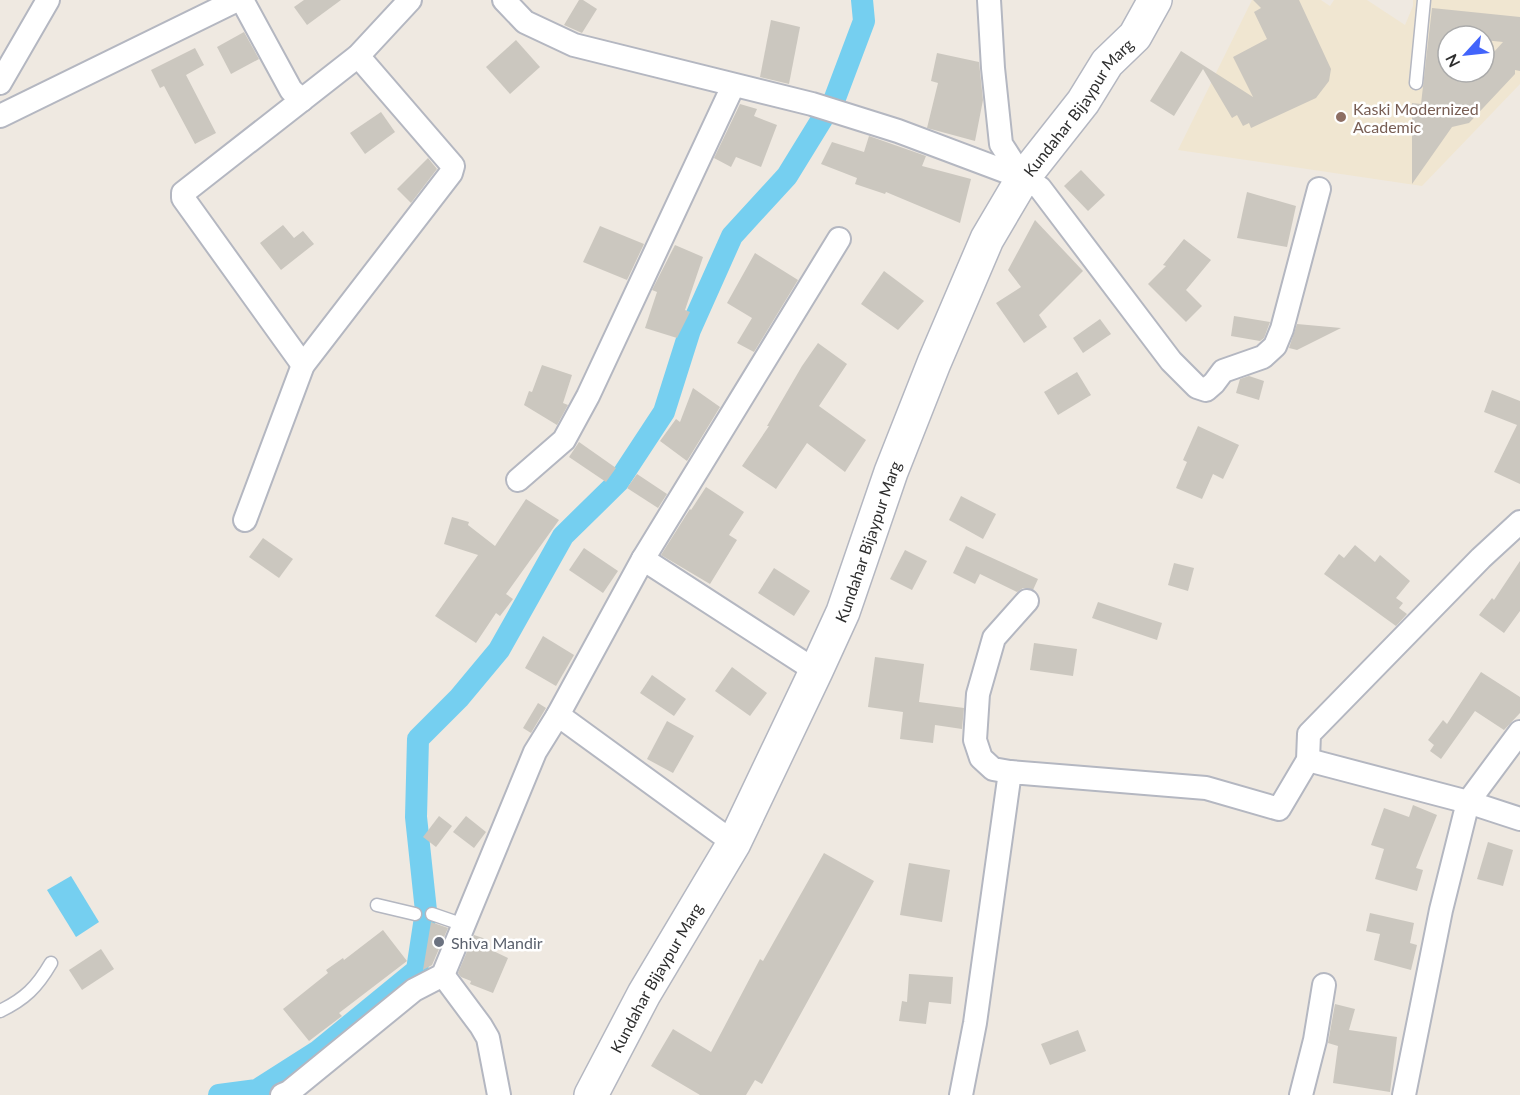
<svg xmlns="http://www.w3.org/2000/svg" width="1520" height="1095" viewBox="0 0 1520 1095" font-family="Lato,sans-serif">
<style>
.education{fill:#f0e6d1;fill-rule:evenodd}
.water{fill:#75cff0}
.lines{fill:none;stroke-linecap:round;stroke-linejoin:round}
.canal{stroke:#75cff0;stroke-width:22}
.building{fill:#cbc7bf;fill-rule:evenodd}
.service-casing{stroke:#b4b7c1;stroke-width:15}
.minor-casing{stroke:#b4b7c1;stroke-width:26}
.secondary-casing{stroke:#b4b7c1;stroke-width:36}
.service{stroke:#fff;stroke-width:12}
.minor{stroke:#fff;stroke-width:22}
.secondary{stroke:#fff;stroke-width:33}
.education-dot{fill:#8d6e63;stroke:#fff;stroke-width:2}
.worship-dot{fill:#6b7280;stroke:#fff;stroke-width:2}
.labels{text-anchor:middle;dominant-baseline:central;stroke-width:5;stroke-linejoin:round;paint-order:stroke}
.street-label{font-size:16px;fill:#2e2e2e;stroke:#fff}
.education-label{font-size:16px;fill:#785e54;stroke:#fff;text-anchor:start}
.worship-label{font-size:16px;fill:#5b616d;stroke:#fff;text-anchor:start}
</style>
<rect width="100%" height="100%" fill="#efe9e1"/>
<!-- education -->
<path class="education" d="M 1252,0 L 1321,0 L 1330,6 L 1334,0 L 1367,0 L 1405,25 L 1413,6 L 1413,0 L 1520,0 L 1520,84 L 1422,186 L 1178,150 ZM 1448,36 L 1484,36 L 1484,72 L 1448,72 Z"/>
<!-- water -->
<path class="water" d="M 71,876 L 99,922 L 76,937 L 47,890 Z"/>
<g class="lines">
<!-- canal -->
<path class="canal" d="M 219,1095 L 257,1090 L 318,1051 L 417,970 L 426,911 L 416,817 L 418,739 L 459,698 L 499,650 L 563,536 L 618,482 L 664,412 L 690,330 L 732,236 L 787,176 L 835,98 L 864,21 L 862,0"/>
</g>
<!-- building -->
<g class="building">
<path d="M 304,0 L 341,0 L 307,25 L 294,7 Z"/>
<path d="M 579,0 L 583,0 L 597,9 L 582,33 L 564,25 Z"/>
<path d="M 1253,0 L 1299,0 L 1331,69 L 1329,81 L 1316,98 L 1251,128 L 1249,123 L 1243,126 L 1237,115 L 1232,118 L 1203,69 L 1174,116 L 1150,101 L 1181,51 L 1253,97 L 1233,57 L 1267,39 L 1254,12 L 1261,8 Z"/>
<path d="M 1432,8 L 1520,17 L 1520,71 L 1515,70 L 1515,74 L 1469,123 L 1452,127 L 1412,184 L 1412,103 L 1421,104 ZM 1448,36 L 1484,36 L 1484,40 L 1503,42 L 1484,63 L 1484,72 L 1448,72 Z"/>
<path d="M 771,20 L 800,27 L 789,84 L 760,77 Z"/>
<path d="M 244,32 L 259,59 L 231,74 L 217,47 Z"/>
<path d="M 516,40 L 540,67 L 510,94 L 486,67 Z"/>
<path d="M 195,48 L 204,65 L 186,75 L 216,133 L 195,144 L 164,86 L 160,88 L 151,70 Z"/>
<path d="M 937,53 L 979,62 L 983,100 L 975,141 L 927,128 L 938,83 L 931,81 Z"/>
<path d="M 740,104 L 757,109 L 754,116 L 777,125 L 761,167 L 736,157 L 731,167 L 714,158 Z"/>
<path d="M 381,112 L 395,132 L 365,154 L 350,133 Z"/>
<path d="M 869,136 L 926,156 L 922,166 L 971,179 L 960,223 L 886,192 L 885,194 L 855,184 L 857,178 L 821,164 L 832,142 L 864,152 Z"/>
<path d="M 428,158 L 437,169 L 411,203 L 397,189 Z"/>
<path d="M 1081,170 L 1105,195 L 1088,211 L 1064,186 Z"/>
<path d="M 1247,192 L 1296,206 L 1287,247 L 1237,238 Z"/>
<path d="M 1035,220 L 1083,271 L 1039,315 L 1047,327 L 1024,343 L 996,303 L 1021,287 L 1008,270 Z"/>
<path d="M 283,225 L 294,238 L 303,231 L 314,244 L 281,270 L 260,243 Z"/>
<path d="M 600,226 L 644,244 L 627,280 L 583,262 Z"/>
<path d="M 1184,239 L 1211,260 L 1186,290 L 1202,306 L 1186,322 L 1148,284 L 1166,266 L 1163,265 Z"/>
<path d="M 675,245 L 703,257 L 685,310 L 690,312 L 677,338 L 645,328 L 657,292 L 652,290 Z"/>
<path d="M 755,253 L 798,280 L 754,352 L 737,343 L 752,318 L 727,303 Z"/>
<path d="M 884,271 L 924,301 L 898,330 L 861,304 Z"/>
<path d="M 1234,316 L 1270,322 L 1264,338 L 1260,341 L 1231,336 Z"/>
<path d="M 1100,319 L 1111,334 L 1083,353 L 1073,338 Z"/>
<path d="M 1297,324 L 1341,328 L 1297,350 L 1289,348 Z"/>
<path d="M 818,343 L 847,364 L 819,406 L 866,440 L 845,472 L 807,443 L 776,489 L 742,466 L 769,426 L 767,426 L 802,366 Z"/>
<path d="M 542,365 L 572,375 L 563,403 L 568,405 L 557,425 L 524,405 L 529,391 L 532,392 Z"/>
<path d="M 1077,372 L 1091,395 L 1058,415 L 1044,392 Z"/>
<path d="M 1249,376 L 1264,381 L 1259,400 L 1236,393 L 1240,379 Z"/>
<path d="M 693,388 L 720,407 L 687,461 L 660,441 L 676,419 L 680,422 Z"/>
<path d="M 1492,390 L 1520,401 L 1520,484 L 1494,472 L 1517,425 L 1484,412 Z"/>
<path d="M 1198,426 L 1239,445 L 1223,479 L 1213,474 L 1202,499 L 1176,488 L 1187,462 L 1183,460 Z"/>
<path d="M 579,442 L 616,468 L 606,482 L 569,457 Z"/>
<path d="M 637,474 L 667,494 L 658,508 L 627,488 Z"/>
<path d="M 706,487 L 744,512 L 729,535 L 737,540 L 710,584 L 661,555 L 690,509 L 691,510 Z"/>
<path d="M 961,496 L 996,514 L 983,539 L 949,520 Z"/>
<path d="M 526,499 L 559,520 L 506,594 L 513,599 L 500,616 L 496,613 L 476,643 L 435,616 L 478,555 L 444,544 L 452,517 L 469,522 L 468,525 L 495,546 Z"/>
<path d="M 263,538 L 293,559 L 279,578 L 249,557 Z"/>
<path d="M 1355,545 L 1375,562 L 1380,555 L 1410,581 L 1396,598 L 1403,603 L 1399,608 L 1407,614 L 1396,626 L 1324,574 L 1339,554 L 1344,558 Z"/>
<path d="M 966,546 L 1038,579 L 1033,590 L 1023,588 L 1017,592 L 980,574 L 975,584 L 953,573 Z"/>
<path d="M 584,548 L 618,571 L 603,593 L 569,570 Z"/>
<path d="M 905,550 L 927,561 L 912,590 L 890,579 Z"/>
<path d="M 1520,561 L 1520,611 L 1504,633 L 1479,615 L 1492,598 L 1494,600 Z"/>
<path d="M 1174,563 L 1194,568 L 1188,591 L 1168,585 Z"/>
<path d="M 774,568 L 810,591 L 794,616 L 758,593 Z"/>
<path d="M 1098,602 L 1162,623 L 1157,640 L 1092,618 Z"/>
<path d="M 543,636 L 574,655 L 556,686 L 525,668 Z"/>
<path d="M 1034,643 L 1077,649 L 1073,676 L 1030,670 Z"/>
<path d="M 875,657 L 924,664 L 919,702 L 964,708 L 962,729 L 935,725 L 933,743 L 900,739 L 903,712 L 868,707 Z"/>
<path d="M 732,667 L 767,693 L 750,716 L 715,691 Z"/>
<path d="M 1481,672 L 1520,697 L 1520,713 L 1504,730 L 1475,711 L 1441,759 L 1430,751 L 1434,745 L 1428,740 L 1443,720 L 1447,724 Z"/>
<path d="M 652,675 L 686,699 L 674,716 L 640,693 Z"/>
<path d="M 538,703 L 546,708 L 531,733 L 523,728 Z"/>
<path d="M 667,721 L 694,736 L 673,773 L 647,759 Z"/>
<path d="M 1413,805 L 1437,815 L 1416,868 L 1423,870 L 1417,891 L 1375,879 L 1384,849 L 1371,845 L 1384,808 L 1409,817 Z"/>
<path d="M 439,816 L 452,826 L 436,847 L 423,837 Z"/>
<path d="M 466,816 L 486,832 L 474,848 L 453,832 Z"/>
<path d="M 1488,842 L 1513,850 L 1503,886 L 1477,879 Z"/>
<path d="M 824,853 L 874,881 L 762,1084 L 755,1080 L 746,1095 L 700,1095 L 651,1066 L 673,1029 L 711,1052 L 760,959 L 763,961 Z"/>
<path d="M 909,863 L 950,870 L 942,922 L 900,915 Z"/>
<path d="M 1370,913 L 1414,923 L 1410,943 L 1417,945 L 1411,970 L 1374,960 L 1380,934 L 1366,931 Z"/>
<path d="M 431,922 L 448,928 L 432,965 L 423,970 Z"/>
<path d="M 383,930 L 407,961 L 339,1013 L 342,1016 L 309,1041 L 283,1009 L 328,973 L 326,970 L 343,958 L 344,960 Z"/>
<path d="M 474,935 L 486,939 L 483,946 L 508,958 L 493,993 L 470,984 L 471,981 L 461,977 L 458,973 Z"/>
<path d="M 101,949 L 114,969 L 82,990 L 69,970 Z"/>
<path d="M 909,974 L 953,977 L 951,1004 L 929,1002 L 926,1024 L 899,1021 L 902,1001 L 907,1002 Z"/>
<path d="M 1335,1004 L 1355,1009 L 1349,1030 L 1397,1037 L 1390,1092 L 1333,1083 L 1338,1046 L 1328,1043 Z"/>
<path d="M 1078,1030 L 1086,1051 L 1050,1065 L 1041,1044 Z"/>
</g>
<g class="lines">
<defs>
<g id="service">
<path d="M 1416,83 L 1424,0"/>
<path d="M 377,905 L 415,914"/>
<path d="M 432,914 L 464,925"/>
<path d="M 0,1011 C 25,999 37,987 51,963"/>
</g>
<g id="minor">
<path d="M 242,0 L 291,90 L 302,100"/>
<path d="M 504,0 L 525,22 L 574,45 L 812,104 L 898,131 L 1023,178 L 1040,188 L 1171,361 L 1197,387 L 1206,390 L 1214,383 L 1223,371 L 1263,357 L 1275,346 L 1282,329 L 1319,189"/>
<path d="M 989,0 L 993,68 L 1001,144 L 1023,178"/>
<path d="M 0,83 L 48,0"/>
<path d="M 0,116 L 237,0"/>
<path d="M 303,365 L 183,198 L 183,193 L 358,56 L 410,0"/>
<path d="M 518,480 L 564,440 L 588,396 L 733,86"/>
<path d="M 245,520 L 303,365 L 451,173 L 453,166 L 358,56"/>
<path d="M 643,559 L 816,671"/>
<path d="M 558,715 L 734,843"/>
<path d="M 1308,760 L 1468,802 L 1520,819"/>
<path d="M 1010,772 L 993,769 L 981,758 L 975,740 L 978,694 L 994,638 L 1027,601"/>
<path d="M 443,975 L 481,1026 L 488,1038 L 499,1095"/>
<path d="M 282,1095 L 289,1092 L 414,990 L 443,975 L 535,752 L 558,715 L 643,559 L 839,239"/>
<path d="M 961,1095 L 975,1023 L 1010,772 L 1206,788 L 1279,809 L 1308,760 L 1309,734 L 1481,558 L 1520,522"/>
<path d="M 1301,1095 L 1315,1040 L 1324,985"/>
<path d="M 1404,1095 L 1441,910 L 1468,802 L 1520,732"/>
</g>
<g id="secondary">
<path id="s1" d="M 591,1095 L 644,994 L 734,843 L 816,671 L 843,612 L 891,472 L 934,363 L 987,239 L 1023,178 L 1083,102 L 1107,63 L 1135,36 L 1155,0"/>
</g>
</defs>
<!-- service casing -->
<use href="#service" class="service-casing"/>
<!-- minor casing -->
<use href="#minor" class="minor-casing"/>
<!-- secondary casing -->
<use href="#secondary" class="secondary-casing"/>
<!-- service -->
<use href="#service" class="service"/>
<!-- minor -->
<use href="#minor" class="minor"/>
<!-- secondary -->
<use href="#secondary" class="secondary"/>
</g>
<!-- markers -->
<circle class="education-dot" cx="1341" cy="117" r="6"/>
<circle class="worship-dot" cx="439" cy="942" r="6"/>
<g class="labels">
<!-- street labels -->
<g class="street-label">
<text stroke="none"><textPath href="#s1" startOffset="1106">Kundahar Bijaypur Marg</textPath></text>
<text stroke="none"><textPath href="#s1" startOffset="620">Kundahar Bijaypur Marg</textPath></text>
<text stroke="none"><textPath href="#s1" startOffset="134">Kundahar Bijaypur Marg</textPath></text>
</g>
<!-- education labels -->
<g class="education-label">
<text x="1353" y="108">Kaski Modernized<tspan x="1353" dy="18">Academic</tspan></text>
</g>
<!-- worship labels -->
<g class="worship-label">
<text x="451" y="942">Shiva Mandir</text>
</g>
</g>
<!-- north arrow -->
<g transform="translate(1466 54) rotate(243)"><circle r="28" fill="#ffffff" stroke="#ababab" stroke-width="1.5"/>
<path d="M0-4.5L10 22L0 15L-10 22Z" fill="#4264fb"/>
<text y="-9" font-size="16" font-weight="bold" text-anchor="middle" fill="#2e2e2e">N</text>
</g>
</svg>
